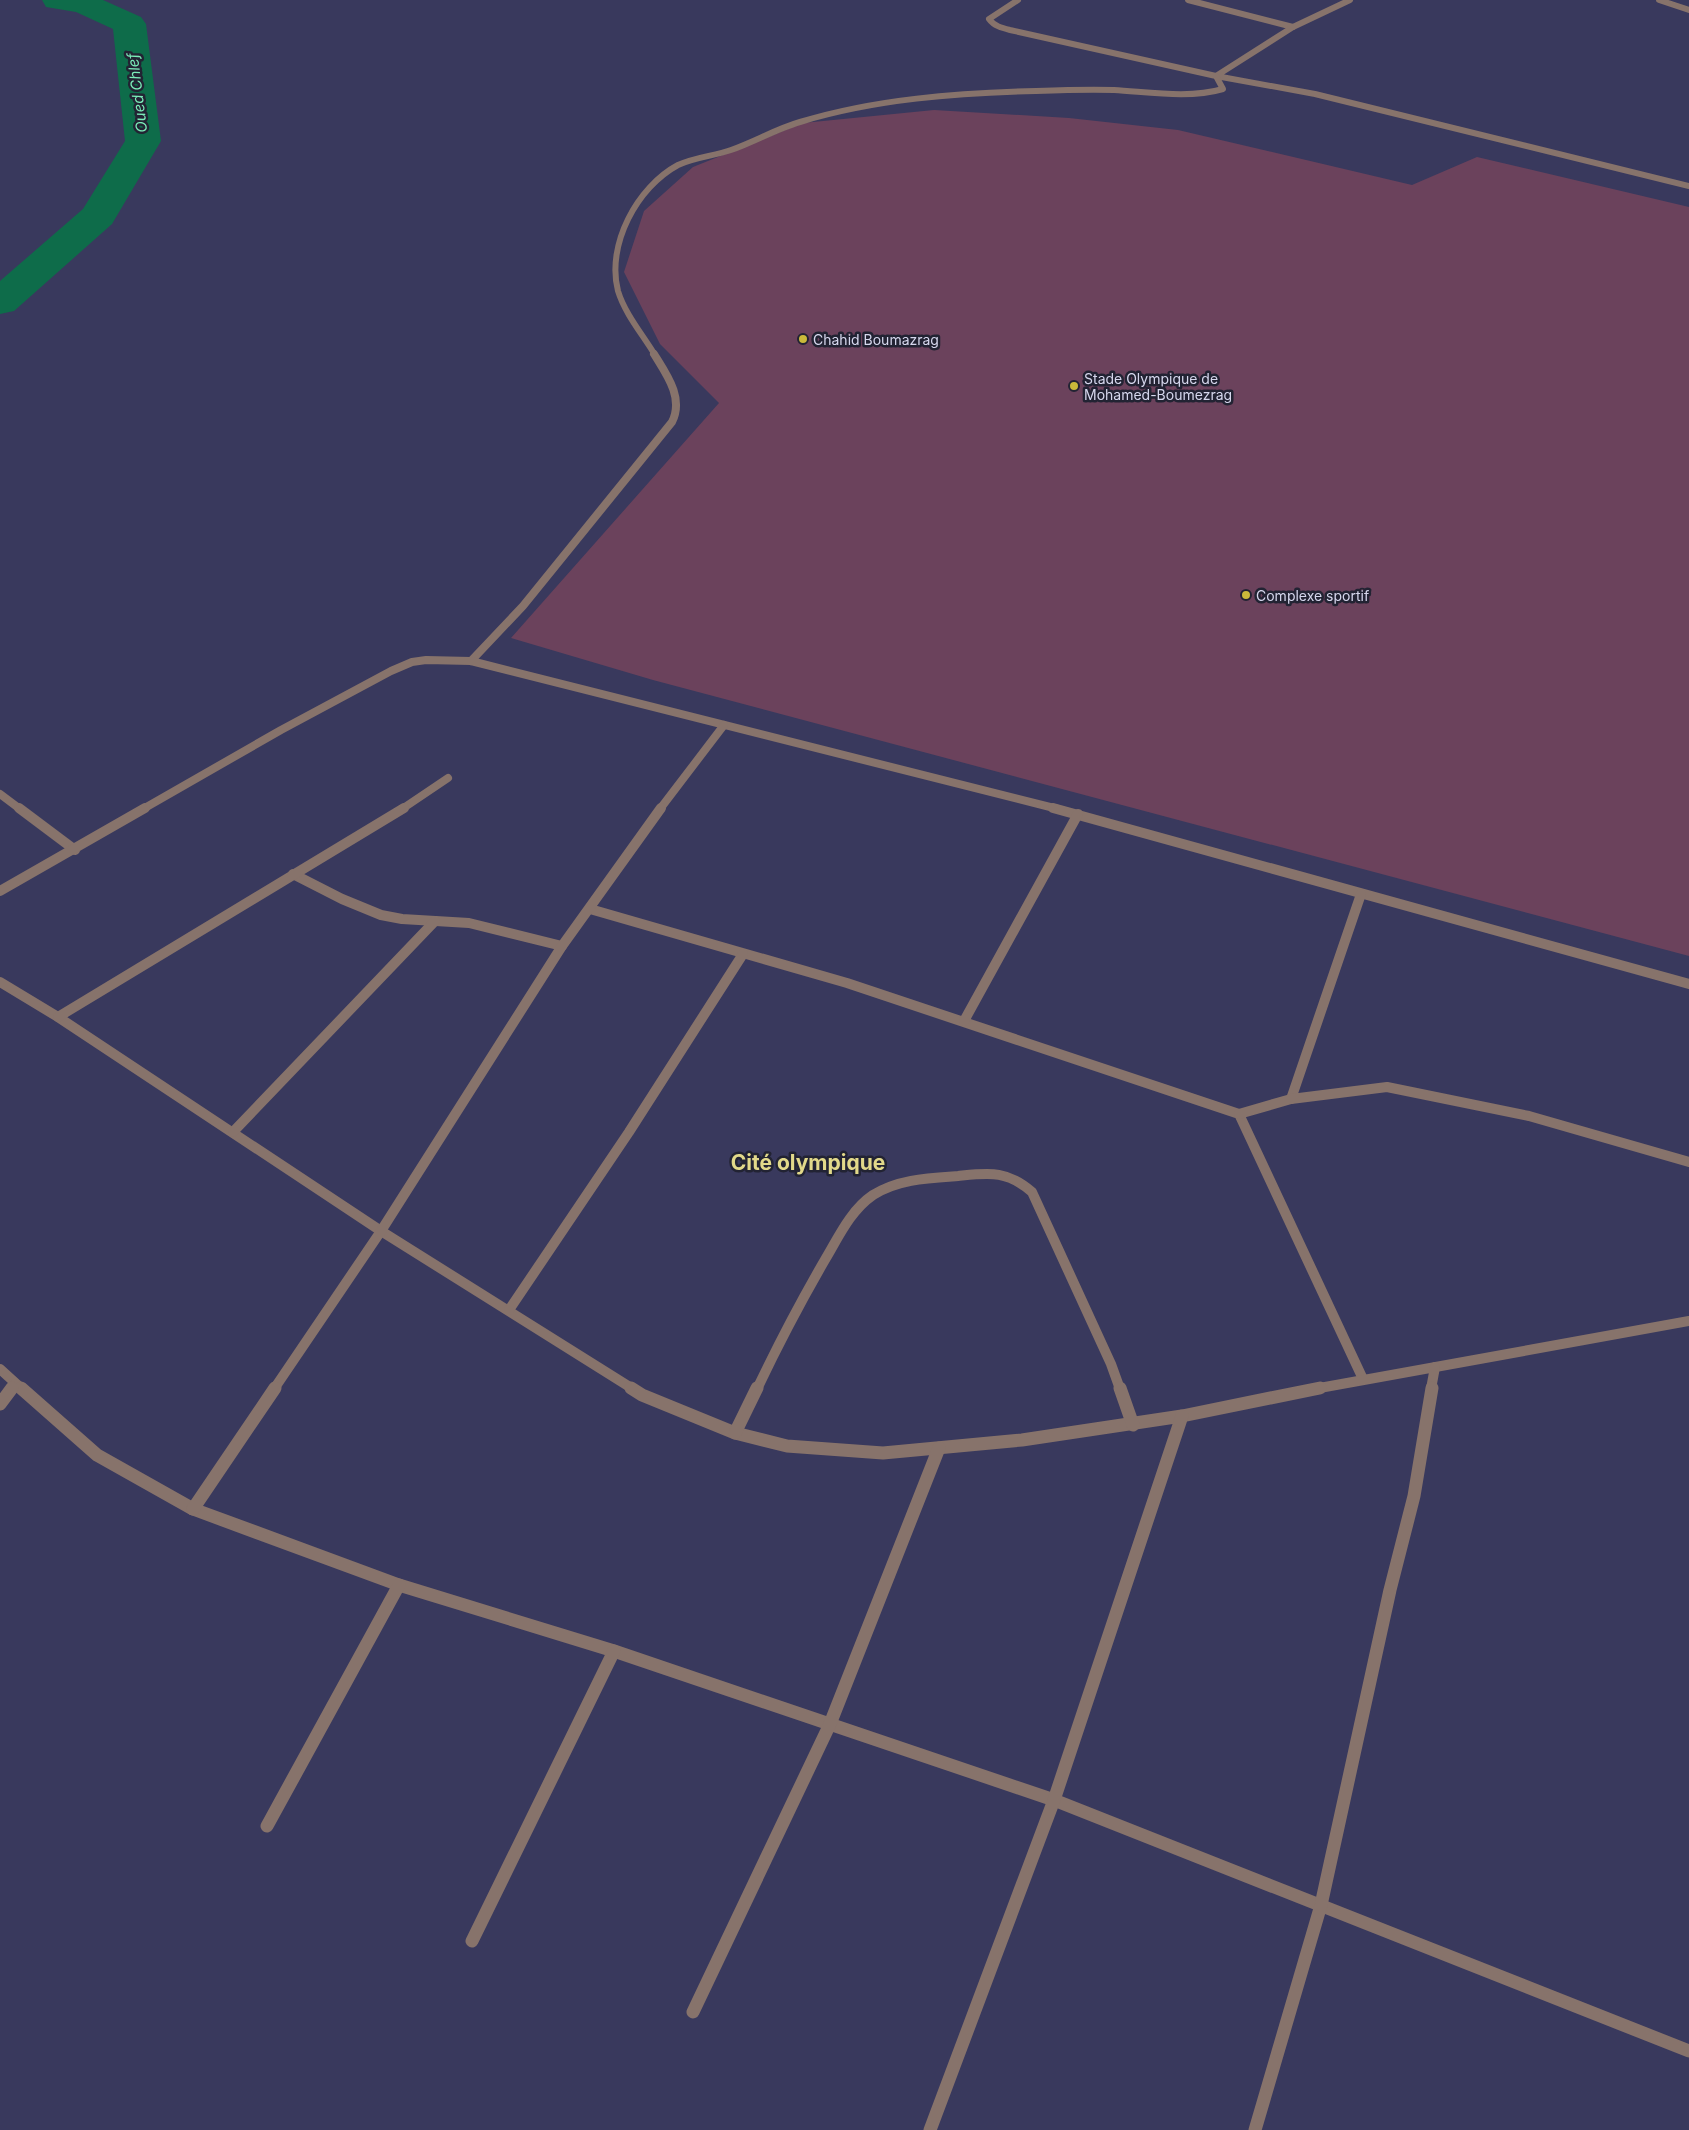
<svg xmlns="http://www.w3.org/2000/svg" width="1689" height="2130" viewBox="0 0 1689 2130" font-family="Inter,sans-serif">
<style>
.green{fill:#6b425c}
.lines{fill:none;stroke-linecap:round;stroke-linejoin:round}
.river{fill:#0e6c4a;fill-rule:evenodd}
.minor-far3{stroke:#87736b;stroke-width:6}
.minor-far2{stroke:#87736b;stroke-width:8}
.minor-far1{stroke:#87736b;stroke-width:10}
.minor{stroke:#87736b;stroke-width:13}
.poi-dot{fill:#caba3a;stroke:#222333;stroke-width:2}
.labels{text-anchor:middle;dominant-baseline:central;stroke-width:5;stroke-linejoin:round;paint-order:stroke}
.far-poi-label{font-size:14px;fill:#d6d7ed;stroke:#222333;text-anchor:start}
.far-water-label{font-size:15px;font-style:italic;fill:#7becb9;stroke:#222333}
.district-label{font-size:21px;font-weight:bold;fill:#e2d98a;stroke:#222333}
</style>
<rect width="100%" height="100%" fill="#39395d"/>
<!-- green -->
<path class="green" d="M 934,110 L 1069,118 L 1178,130 L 1412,185 L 1477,157 L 1689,207 L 1689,956 L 653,680 L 511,638 L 719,403 L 660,344 L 624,272 L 644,211 L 693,167 L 803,123 Z"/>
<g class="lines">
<!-- river -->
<path class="river" d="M 42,0 L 103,0 L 141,17 L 146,24 L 161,141 L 112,224 L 14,311 L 0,314 L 0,281 L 83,209 L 125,141 L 113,29 L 76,12 L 46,7 Z"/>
<!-- minor-far3 -->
<g class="minor-far3">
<path d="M 1188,0 L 1293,27"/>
<path d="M 1350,0 L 1293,27 L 1216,76 L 1315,94 L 1689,186"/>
<path d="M 1659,0 L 1689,10"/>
<path d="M 655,355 C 643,335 625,314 618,291 C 606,245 637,187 678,165 C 695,157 714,156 731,150 C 754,142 776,129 800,122 C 875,99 957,93 1036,91 C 1062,90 1088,89 1114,90 C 1149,92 1189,99 1223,89 L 1216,76 L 1010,30 C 1002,28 994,26 989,19 L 1018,0"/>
</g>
<!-- minor-far2 -->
<g class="minor-far2">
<path d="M 471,661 L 523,606 L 672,422 C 684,398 667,375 654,354"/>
<path d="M 0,794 L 20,809"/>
<path d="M 143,809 L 281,730 L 391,671 L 412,662 L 426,660 L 471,661 L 1058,809"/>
<path d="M 402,809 L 448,778"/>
<path d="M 660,809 L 724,725"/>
</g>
<!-- minor-far1 -->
<g class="minor-far1">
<path d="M 19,808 L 75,850"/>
<path d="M 1053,808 L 1689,984"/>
<path d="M 293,874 L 342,899 L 381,915 L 402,919 L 469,923 L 562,946"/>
<path d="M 0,891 L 145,808"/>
<path d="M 590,909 L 847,983 L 1239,1114 L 1363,1379"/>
<path d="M 0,982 L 58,1017 L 381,1231 L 633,1389"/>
<path d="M 58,1017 L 404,808"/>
<path d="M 964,1021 L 1078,814"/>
<path d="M 1291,1099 L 1361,894"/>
<path d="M 1239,1114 L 1291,1099 L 1387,1087 L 1529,1116 L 1689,1162"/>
<path d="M 233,1132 L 435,921"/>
<path d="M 509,1310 L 629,1132 L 743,954"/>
<path d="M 0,1369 L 22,1389"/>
<path d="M 11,1389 L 15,1384"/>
<path d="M 274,1389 L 381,1231 L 562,946 L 661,808"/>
<path d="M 757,1389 C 778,1345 801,1301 826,1258 C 839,1236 851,1210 873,1195 C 898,1179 929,1178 958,1176 C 989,1173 1007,1170 1032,1192 L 1111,1364 L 1120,1389"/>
<path d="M 1314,1389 L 1689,1321"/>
<path d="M 1431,1389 L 1435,1367"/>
</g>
<!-- minor -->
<g class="minor">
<path d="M 21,1388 L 97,1455 L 193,1509 L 399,1585 L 614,1651 L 1054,1800 L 1689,2051"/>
<path d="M 631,1388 L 642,1395 L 735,1433 L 787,1446 L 883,1453 L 1022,1440 L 1182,1416 L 1320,1388"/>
<path d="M 1120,1388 L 1133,1425"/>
<path d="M 0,1404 L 12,1388"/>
<path d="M 735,1433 L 757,1388"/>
<path d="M 193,1509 L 275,1388"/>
<path d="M 267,1826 L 399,1585"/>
<path d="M 472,1941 L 614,1651"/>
<path d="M 693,2012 L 830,1724 L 939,1448"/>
<path d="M 930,2130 L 1054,1800 L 1182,1416"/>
<path d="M 1255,2130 L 1321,1905 L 1390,1590 L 1414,1496 L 1432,1388"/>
</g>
</g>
<!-- markers -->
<g class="poi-dot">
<circle cx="803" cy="339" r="5"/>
<circle cx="1074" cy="386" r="5"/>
<circle cx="1246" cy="595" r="5"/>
</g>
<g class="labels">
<!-- far-poi labels -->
<g class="far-poi-label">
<text x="813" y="339">Chahid Boumazrag</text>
<text x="1084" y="378">Stade Olympique de<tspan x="1084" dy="16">Mohamed-Boumezrag</tspan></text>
<text x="1256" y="595">Complexe sportif</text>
</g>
<!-- far-water labels -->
<g class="far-water-label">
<text transform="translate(137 93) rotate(-97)">Oued Chlef</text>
</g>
<!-- district labels -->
<g class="district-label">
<text x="808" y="1162">Cité olympique</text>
</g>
</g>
</svg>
